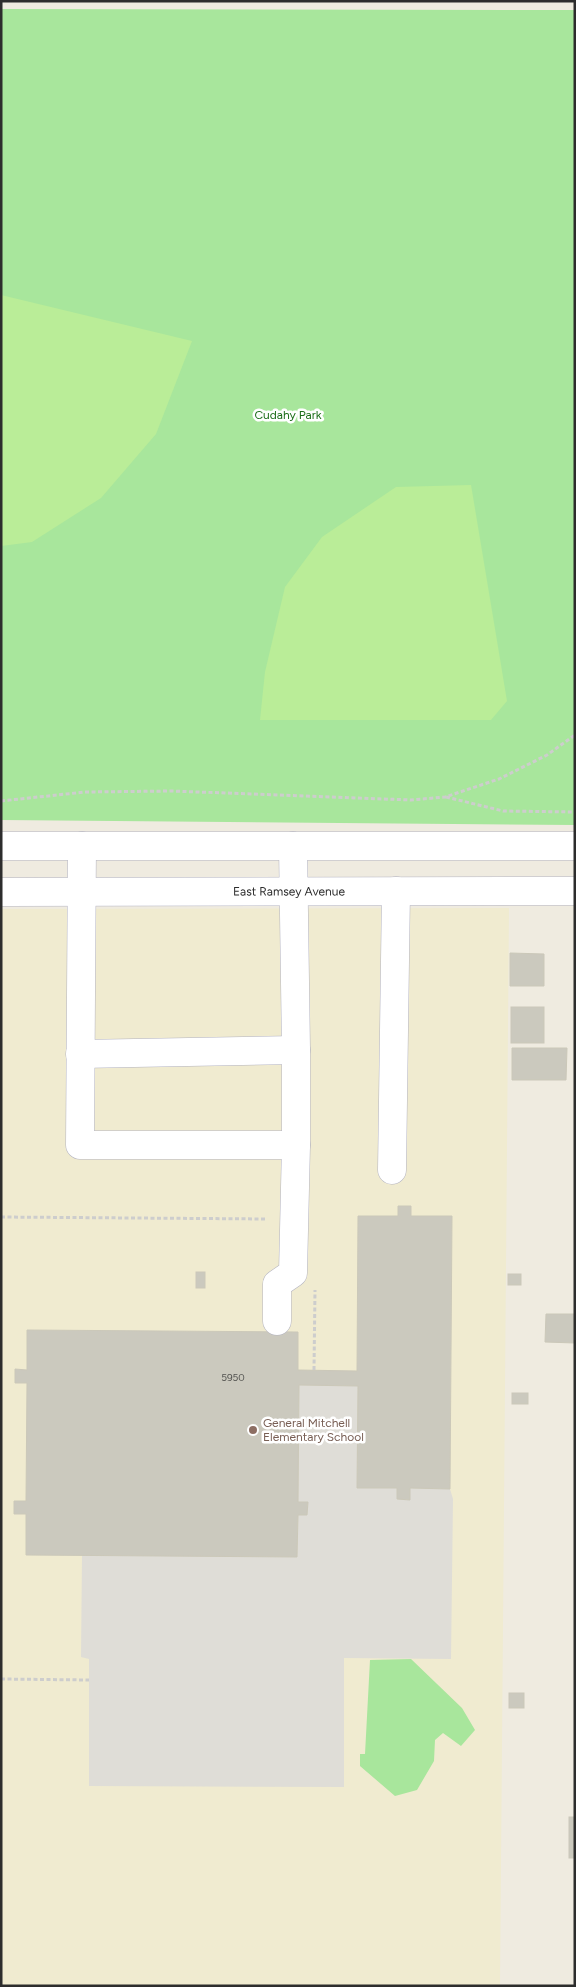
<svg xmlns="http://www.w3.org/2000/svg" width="576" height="1987" viewBox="0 0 576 1987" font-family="Figtree,sans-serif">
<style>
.education{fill:#f0ebd0}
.green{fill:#a8e69c}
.pitch{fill:#baed98}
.plaza{fill:#dfddd7}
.building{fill:#cbc9be;stroke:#cbc8b9}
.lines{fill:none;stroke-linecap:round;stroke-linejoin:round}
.minor-casing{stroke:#b3b3c1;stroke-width:29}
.path{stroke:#cdcdcd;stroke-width:3;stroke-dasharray:4 2.5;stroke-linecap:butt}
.minor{stroke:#fff;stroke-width:28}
.education-dot{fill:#8d6e63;stroke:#fff;stroke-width:2}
.labels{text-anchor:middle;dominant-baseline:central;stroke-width:5;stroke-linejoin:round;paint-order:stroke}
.number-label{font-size:10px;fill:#545451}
.park-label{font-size:12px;fill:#1c6e19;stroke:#fff}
.street-label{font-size:12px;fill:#2d2d2d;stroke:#fff}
.education-label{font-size:12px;fill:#785e54;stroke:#fff;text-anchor:start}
</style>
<rect width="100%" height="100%" fill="#efebe0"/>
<!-- education -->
<path class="education" d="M 509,908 L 500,1986 L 1,1986 L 1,909 Z"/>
<!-- green -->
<g class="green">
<path d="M 1,9 L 575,10 L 575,825 L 1,820 Z"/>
<path d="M 411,1659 L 462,1708 L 475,1730 L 461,1746 L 443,1733 L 435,1740 L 434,1761 L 417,1790 L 395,1796 L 360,1766 L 360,1754 L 365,1754 L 370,1660 Z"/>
</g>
<!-- pitch -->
<g class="pitch">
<path d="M 1,295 L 192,341 L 156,434 L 101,498 L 32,542 L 1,546 Z"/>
<path d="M 471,485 L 507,701 L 491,720 L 260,720 L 265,672 L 285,587 L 322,537 L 396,487 Z"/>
</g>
<!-- plaza -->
<path class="plaza" d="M 299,1385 L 358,1386 L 357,1488 L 397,1488 L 397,1499 L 410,1500 L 410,1488 L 450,1489 L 453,1499 L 451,1659 L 344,1658 L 344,1787 L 89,1786 L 89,1659 L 81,1657 L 82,1555 L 297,1557 L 298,1515 L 307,1515 L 308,1502 L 298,1502 Z"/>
<!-- building -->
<g class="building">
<path d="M 510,953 L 544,954 L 544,986 L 510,986 Z"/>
<rect x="511" y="1007" width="33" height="36"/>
<path d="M 512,1048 L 567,1048 L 566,1080 L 512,1080 Z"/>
<path d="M 398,1206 L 411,1206 L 411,1216 L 452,1216 L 450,1489 L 410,1488 L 410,1500 L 397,1499 L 397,1488 L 357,1488 L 358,1386 L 299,1385 L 298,1502 L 308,1502 L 307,1515 L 298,1515 L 297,1557 L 26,1555 L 26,1514 L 14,1514 L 14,1501 L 26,1501 L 27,1383 L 15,1383 L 15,1369 L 27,1370 L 27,1330 L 298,1332 L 298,1370 L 357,1371 L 358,1216 L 398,1216 Z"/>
<rect x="196" y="1272" width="9" height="16"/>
<rect x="508" y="1274" width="13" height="11"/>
<path d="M 546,1314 L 575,1314 L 575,1343 L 545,1342 Z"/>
<rect x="512" y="1393" width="16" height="11"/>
<rect x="509" y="1693" width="15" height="15"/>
<rect x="569" y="1817" width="6" height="41"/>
</g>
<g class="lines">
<defs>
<g id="minor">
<path d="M 1,846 L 575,846"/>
<path d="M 82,846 L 80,1145 L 296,1145 L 296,1050 L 293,846"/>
<path id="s1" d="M 1,892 L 575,891"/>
<path d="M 80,1054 L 296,1050"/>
<path d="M 392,1170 L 396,891"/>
<path d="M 277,1321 L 277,1284 L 293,1273 L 296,1145"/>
</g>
</defs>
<!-- minor casing -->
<use href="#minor" class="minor-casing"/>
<!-- path -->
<g class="path">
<path d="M 446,797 L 503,811 L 575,812"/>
<path d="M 1,801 L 85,792 L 172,791 L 411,800 L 445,797 L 499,779 L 547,755 L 575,735"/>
<path d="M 1,1217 L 266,1219"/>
<path d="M 314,1370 L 315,1290"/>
<path d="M 1,1679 L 89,1680"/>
</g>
<!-- minor -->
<use href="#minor" class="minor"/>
</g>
<!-- markers -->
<circle class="education-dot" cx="253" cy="1430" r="5"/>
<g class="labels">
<!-- number labels -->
<g class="number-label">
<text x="233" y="1377">5950</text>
</g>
<!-- park labels -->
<g class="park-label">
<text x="288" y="415">Cudahy Park</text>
</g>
<!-- street labels -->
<g class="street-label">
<text stroke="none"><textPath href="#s1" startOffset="288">East Ramsey Avenue</textPath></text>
</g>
<!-- education labels -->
<g class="education-label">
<text x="263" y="1423">General Mitchell<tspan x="263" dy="14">Elementary School</tspan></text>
</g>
</g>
<!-- border -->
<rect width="576" height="1987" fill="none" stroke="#2d2d2d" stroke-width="5"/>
</svg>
